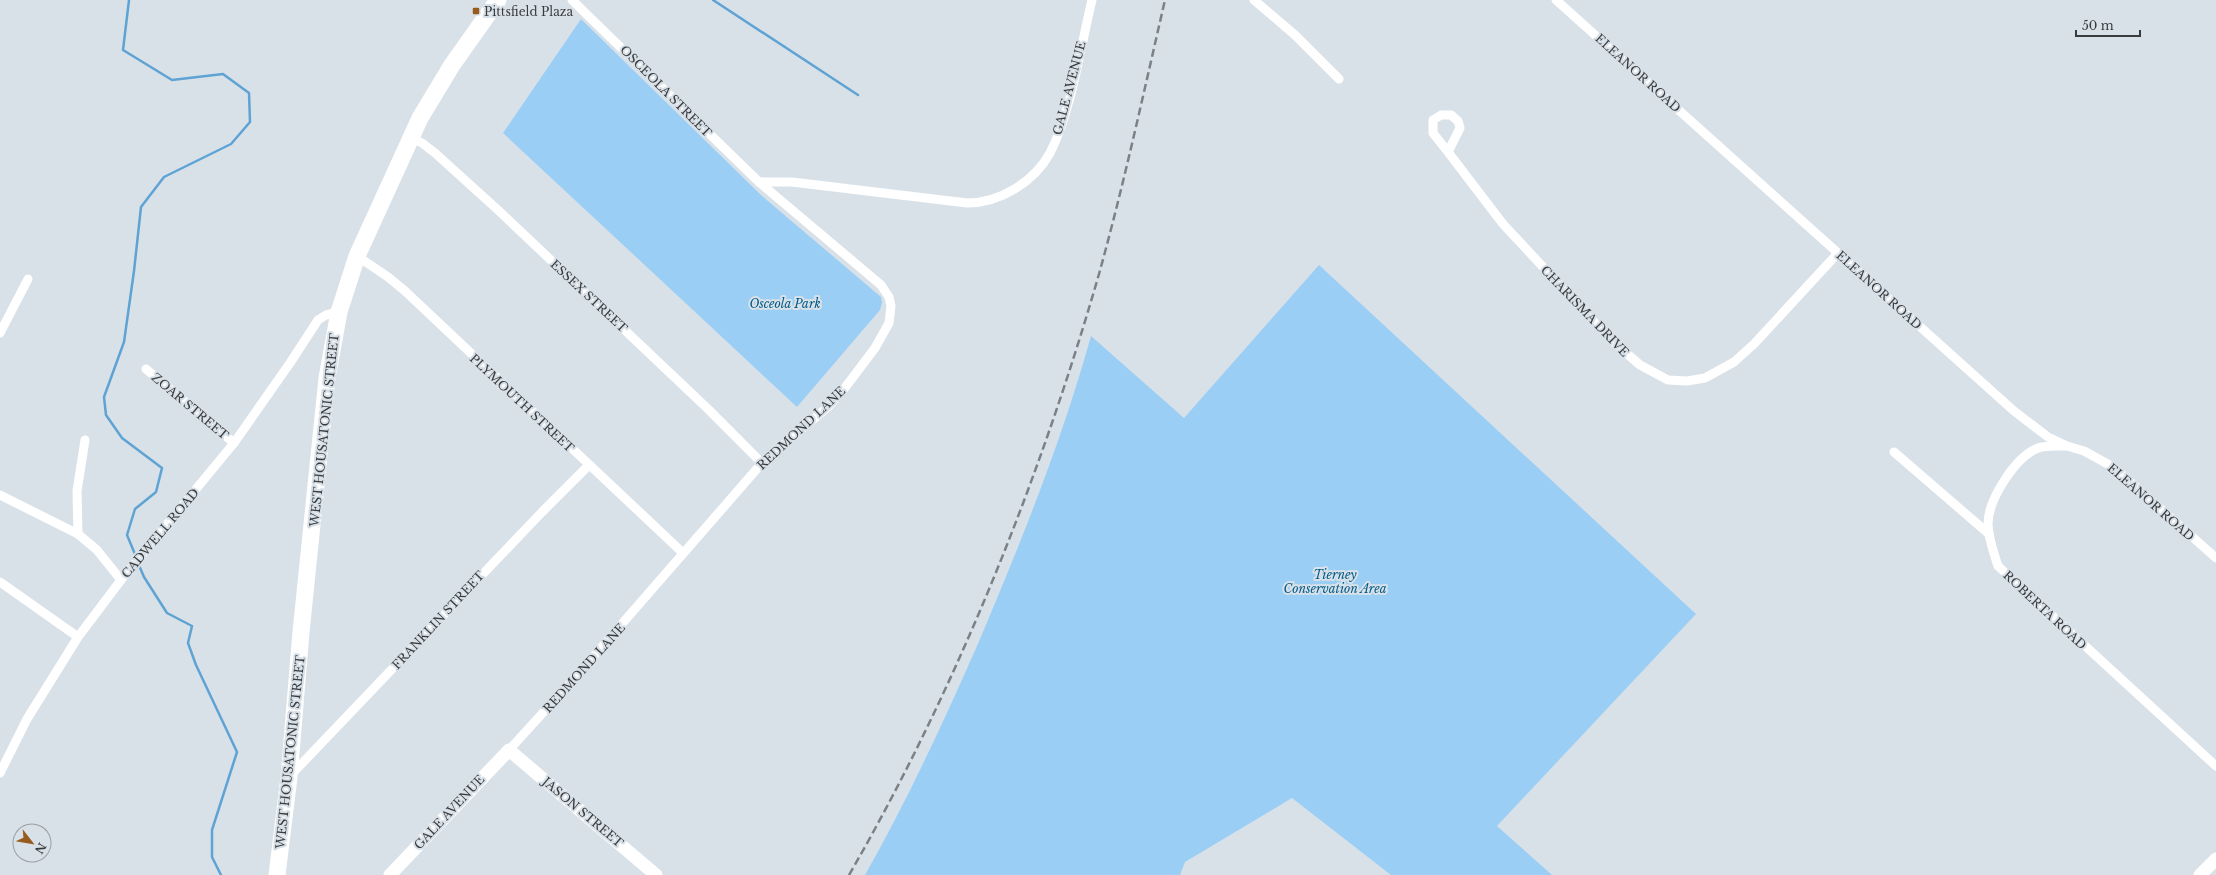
<svg xmlns="http://www.w3.org/2000/svg" width="2216" height="875" viewBox="0 0 2216 875" font-family="'Libre Baskerville',serif">
<style>
.green{fill:#9bcef5}
.lines{fill:none;stroke-linecap:round;stroke-linejoin:round}
.stream{stroke:#5ea3d3;stroke-width:2.5}
.street{stroke:#fff;stroke-width:9}
.secondary{stroke:#fff;stroke-width:13}
.highway{stroke:#fff;stroke-width:17}
.rail{stroke:#7c8185;stroke-width:2.5;stroke-dasharray:8 4;stroke-linecap:butt}
.poi-dot{fill:#985b1e;stroke:#d9e1e8;stroke-width:1.5}
.labels{text-anchor:middle;dominant-baseline:central;stroke-width:4;stroke-linejoin:round;paint-order:stroke}
.poi-label{font-size:12px;fill:#393c3f;stroke:#d9e1e8;text-anchor:start}
.street-label{font-size:12px;fill:#393c3f;stroke:#d9e1e8}
.park-label{font-size:12px;font-style:italic;fill:#005b89;stroke:#d9e1e8}
</style>
<rect width="100%" height="100%" fill="#d9e1e8"/>
<!-- green -->
<g class="green">
<path d="M 581,19 L 762,196 L 881,297 L 882,303 L 880,310 L 797,407 L 503,133 Z"/>
<path d="M 1319,265 L 1696,614 L 1497,826 L 1552,875 L 1391,875 L 1292,798 L 1185,862 L 1180,875 L 865,875 C 908,799 945,719 980,639 C 1022,540 1062,440 1091,336 L 1184,418 Z"/>
</g>
<g class="lines">
<!-- stream -->
<g class="stream">
<path d="M 129,0 L 123,50 L 172,80 L 223,74 L 249,93 L 250,122 L 231,144 L 164,177 L 141,207 L 134,271 L 124,342 L 104,397 L 106,415 L 122,438 L 162,468 L 156,492 L 135,509 L 127,535 L 137,559"/>
<path d="M 713,0 L 858,95"/>
<path d="M 138,563 L 144,577 L 167,613 L 192,626 L 188,643 L 196,665 L 237,752 L 212,830 L 212,857 L 221,875"/>
</g>
<!-- street -->
<g class="street">
<path d="M 572,0 L 759,182"/>
<path d="M 1254,0 L 1295,35 L 1339,79"/>
<path d="M 1556,0 L 2014,411 L 2048,437 L 2067,446 L 2084,451 L 2115,468 L 2216,558"/>
<path d="M 411,138 L 422,143 L 435,153 L 498,210 L 708,409 L 762,463"/>
<path d="M 1448,152 L 1433,133 L 1433,120 L 1441,115 L 1451,115 L 1458,121 L 1460,128 L 1448,152 L 1503,224 L 1611,340 L 1640,365 L 1668,380 L 1687,381 L 1705,378 L 1734,362 L 1754,344 L 1838,253"/>
<path d="M 357,256 L 388,277 L 405,291 L 683,553"/>
<path d="M 0,333 L 28,279"/>
<path d="M 146,369 L 234,443"/>
<path d="M 2066,446 C 2058,446 2046,445 2038,448 C 2015,457 1988,500 1988,524 C 1988,538 1994,553 1998,566 L 2216,766"/>
<path d="M 1894,452 L 1989,534"/>
<path d="M 0,495 L 78,534 L 97,550 L 121,580"/>
<path d="M 78,534 L 77,491 L 85,440"/>
<path d="M 0,582 L 78,637"/>
<path d="M 509,750 L 580,672 L 762,463 L 829,406 L 844,389 L 875,348 L 889,323 L 891,306 L 889,297 L 881,285 L 759,182 L 792,182 L 967,203 C 1000,203 1034,182 1050,153 C 1071,113 1081,45 1092,0"/>
<path d="M 0,773 L 27,719 L 78,637 L 121,580 L 234,443 L 290,363 L 318,320 L 326,315 L 339,312"/>
<path d="M 289,777 L 542,512 L 589,465"/>
</g>
<!-- secondary -->
<g class="secondary">
<path d="M 390,875 L 509,750 L 656,875"/>
<path d="M 2200,875 L 2216,859"/>
</g>
<!-- highway -->
<path class="highway" d="M 277,875 L 289,777 L 301,632 L 327,378 L 339,312 L 357,256 L 420,118 L 452,65 L 498,0"/>
<!-- rail -->
<path class="rail" d="M 849,875 C 956,690 1040,479 1099,274 C 1124,184 1144,91 1165,0"/>
</g>
<!-- markers -->
<rect class="poi-dot" x="472" y="7" width="8" height="8" rx="2"/>
<g class="labels">
<!-- poi labels -->
<g class="poi-label">
<text x="484" y="11">Pittsfield Plaza</text>
</g>
<!-- street labels -->
<g class="street-label">
<text transform="translate(1638 73) rotate(42)">ELEANOR ROAD</text>
<text transform="translate(1069 88) rotate(-75)">GALE AVENUE</text>
<text transform="translate(666 91) rotate(45)">OSCEOLA STREET</text>
<text transform="translate(1879 290) rotate(42)">ELEANOR ROAD</text>
<text transform="translate(589 296) rotate(43)">ESSEX STREET</text>
<text transform="translate(1585 311) rotate(46)">CHARISMA DRIVE</text>
<text transform="translate(522 403) rotate(43)">PLYMOUTH STREET</text>
<text transform="translate(190 406) rotate(40)">ZOAR STREET</text>
<text transform="translate(801 428) rotate(-43)">REDMOND LANE</text>
<text transform="translate(324 430) rotate(-84)">WEST HOUSATONIC STREET</text>
<text transform="translate(2151 502) rotate(41)">ELEANOR ROAD</text>
<text transform="translate(160 533) rotate(-50)">CADWELL ROAD</text>
<text transform="translate(2045 610) rotate(43)">ROBERTA ROAD</text>
<text transform="translate(438 620) rotate(-47)">FRANKLIN STREET</text>
<text transform="translate(584 668) rotate(-48)">REDMOND LANE</text>
<text transform="translate(290 752) rotate(-84)">WEST HOUSATONIC STREET</text>
<text transform="translate(449 812) rotate(-47)">GALE AVENUE</text>
<text transform="translate(583 812) rotate(40)">JASON STREET</text>
</g>
<!-- park labels -->
<g class="park-label">
<text x="785" y="303">Osceola Park</text>
<text x="1335" y="574">Tierney<tspan x="1335" dy="14">Conservation Area</tspan></text>
</g>
</g>
<!-- north arrow -->
<g transform="translate(32 843) rotate(121)"><circle r="19" fill="#d9e1e8" stroke="#999fa4"/>
<path d="M0-3L7 15L0 10L-7 15Z" fill="#985b1e"/>
<text y="-6" font-size="11" font-weight="bold" text-anchor="middle" fill="#393c3f">N</text>
</g>
<!-- scale -->
<path d="M2076 30v6h64v-6" fill="none" stroke="#393c3f" stroke-width="2"/>
<text x="2082" y="30" font-size="12" fill="#393c3f" stroke="#d9e1e8" stroke-width="3" paint-order="stroke">50 m</text>
</svg>
